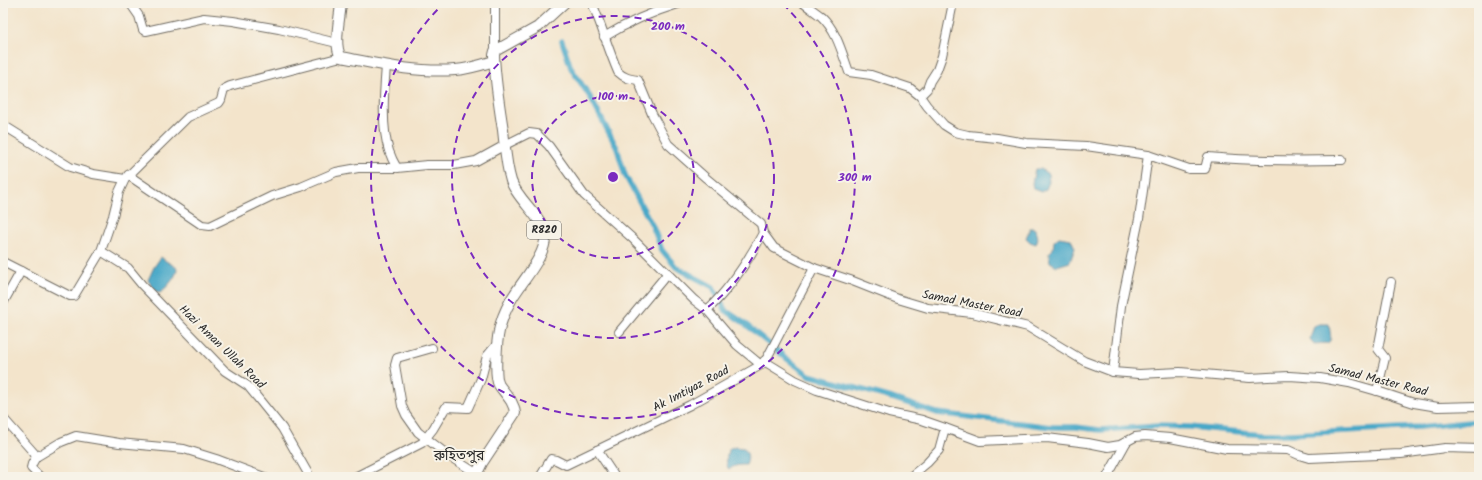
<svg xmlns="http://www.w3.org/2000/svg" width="1482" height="480" viewBox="0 0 1482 480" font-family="Kalam,'Noto Sans Bengali',sans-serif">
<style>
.water{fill:#49a8c8;stroke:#3a6a7a}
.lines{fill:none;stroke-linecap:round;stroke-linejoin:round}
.canal{stroke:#49a8c8;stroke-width:5.5}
.minor-casing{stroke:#716c63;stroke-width:10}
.major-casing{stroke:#716c63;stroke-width:12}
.minor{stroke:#fff;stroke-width:8}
.major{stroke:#fff;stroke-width:10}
.ring{fill:none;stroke:#7b2cbf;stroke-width:2;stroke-dasharray:7 5}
.labels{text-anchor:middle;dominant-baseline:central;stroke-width:4;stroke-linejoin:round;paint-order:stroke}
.shield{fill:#f7f3e8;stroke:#686764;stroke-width:1}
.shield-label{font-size:11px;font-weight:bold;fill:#2b2b2b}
.street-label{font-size:12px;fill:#2b2b2b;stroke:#f7f3e8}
.quarter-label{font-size:14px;fill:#2b2b2b;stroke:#f7f3e8}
.centre{fill:#7b2cbf;stroke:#f7f3e8;stroke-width:2}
.ring-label{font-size:12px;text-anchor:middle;font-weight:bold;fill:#7b2cbf;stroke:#f7f3e8;stroke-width:4;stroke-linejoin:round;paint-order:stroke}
</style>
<rect width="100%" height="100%" fill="#f7f3e8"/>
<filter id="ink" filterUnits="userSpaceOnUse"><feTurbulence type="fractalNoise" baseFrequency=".025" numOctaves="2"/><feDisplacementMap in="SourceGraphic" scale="8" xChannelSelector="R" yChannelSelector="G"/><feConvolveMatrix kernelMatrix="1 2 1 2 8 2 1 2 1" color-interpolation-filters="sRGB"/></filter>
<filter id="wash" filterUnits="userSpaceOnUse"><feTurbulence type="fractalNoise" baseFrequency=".012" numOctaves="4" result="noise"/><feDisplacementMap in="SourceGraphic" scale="16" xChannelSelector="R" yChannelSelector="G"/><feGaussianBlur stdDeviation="0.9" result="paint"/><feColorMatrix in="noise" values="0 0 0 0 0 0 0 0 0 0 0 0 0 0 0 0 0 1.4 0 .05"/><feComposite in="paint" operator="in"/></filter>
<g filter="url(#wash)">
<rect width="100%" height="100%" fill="#f3e4cb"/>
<!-- water -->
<g class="water">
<path d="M 1035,169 L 1041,169 L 1048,174 L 1049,182 L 1046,189 L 1041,192 L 1033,189 L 1032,183 Z"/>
<path d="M 1030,228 L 1034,228 C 1038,234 1039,238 1036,244 L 1030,242 L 1026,238 Z"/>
<path d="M 1059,237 L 1071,239 L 1075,248 L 1070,262 L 1057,266 L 1050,262 L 1049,253 L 1053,249 L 1054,241 Z"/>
<path d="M 161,257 C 166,262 172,264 177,268 C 177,277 167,287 160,293 L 155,291 L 148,280 L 154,267 Z"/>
<path d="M 1319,324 L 1329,324 L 1331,339 L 1328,343 L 1314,344 L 1310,339 L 1314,326 Z"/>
<path d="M 735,447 L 744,448 C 748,454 749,458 746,465 C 739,465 734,465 729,470 C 725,462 726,455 730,448 Z"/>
</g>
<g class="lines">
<!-- canal -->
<path class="canal" d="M 562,41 L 571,68 L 590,97 L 617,148 L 625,175 L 652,225 L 662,250 L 676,267 L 713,287 L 725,310 L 744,323 L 786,358 L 809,375 L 892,398 L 937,413 L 1052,427 L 1076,427 L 1100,430 L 1158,426 L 1190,427 L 1261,434 L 1291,434 L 1419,427 L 1479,421"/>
</g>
</g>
<g filter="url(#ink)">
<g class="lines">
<defs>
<g id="minor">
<path d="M 130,3 L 139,16 L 143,30 L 146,31 L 204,18 L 233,21 L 279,29 L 337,43"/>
<path d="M 495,3 L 495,51"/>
<path d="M 592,3 C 602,26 608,49 618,72 C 624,78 630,79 638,80 L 652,114 L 668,144 L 706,178 L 761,224 L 763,233 L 774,248 L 814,268 L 850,280 L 898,299 L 928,308 L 972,313 L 1028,327 L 1084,361 L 1113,372 L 1139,374 L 1180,372 L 1250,378 L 1289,376 L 1320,378 L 1349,383 L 1377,391 L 1414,403 L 1438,407 L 1479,406"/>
<path d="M 803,3 C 809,7 815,12 821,16 C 837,31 842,53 849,72 L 871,75 L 910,88 L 920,96 L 927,106 L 944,125 L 955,132 L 968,135 L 997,138 L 1026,143 L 1086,146 L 1148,155"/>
<path d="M 604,37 C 630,21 652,12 681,3"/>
<path d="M 386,66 C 384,92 381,126 389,151 C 391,157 394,163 397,168"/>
<path d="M 920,96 L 927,89 L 930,81 L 937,70 L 942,56 L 953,3"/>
<path d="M 3,125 L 70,167 L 93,174 L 125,179"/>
<path d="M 128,175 L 202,225 L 210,226 L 272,196 L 301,187 L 336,172 L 358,168 L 397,168 L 427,165 L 454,165 L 476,161 L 505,145 L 529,133 L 537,134 L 549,146 L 584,195 L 632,238 L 694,300 L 707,310 L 737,345 L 761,365"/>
<path d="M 101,251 L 128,268 L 142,285 L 225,371 L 248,386 L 282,428 L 310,477"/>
<path d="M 3,262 L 70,296 L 74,296 L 101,251 L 113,216 L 119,192 L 125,179 L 188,117 L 219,103 L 221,100 L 224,89 L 230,86 L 341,57"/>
<path d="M 3,303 L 21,271"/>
<path d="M 707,310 C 731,288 748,261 763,233"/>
<path d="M 619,332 L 668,273"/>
<path d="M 432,348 L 397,358 L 395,365 L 402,406 L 406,415 L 418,432 L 449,456 L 476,473"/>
<path d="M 764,361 L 795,380 L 817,390 L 889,413 L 922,420 L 945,428"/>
<path d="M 1113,372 L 1121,306 L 1139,219 L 1148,155 L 1189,169 L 1205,169 L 1208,157 C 1252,161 1297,161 1342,160"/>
<path d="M 1377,391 L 1385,358 L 1378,349 L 1391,282"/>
<path d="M 3,418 L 34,453 L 36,457 L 32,464 L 31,468 L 40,477"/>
<path d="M 597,450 L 615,477"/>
<path d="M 36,457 L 61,442 L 76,436 L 119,443 L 184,449 L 216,459 L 264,477"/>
<path d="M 355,477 L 422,443 L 433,429 L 446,407 L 468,408 L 481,379 L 487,356 L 497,344"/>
<path d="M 540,477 L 551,459 L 556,460 L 566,465 L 690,405 L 761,365 L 767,358 L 814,268"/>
<path d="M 910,477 L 927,463 L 939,450 L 945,428 L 980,441 L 1047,438 L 1088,443 L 1108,447 L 1120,445 L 1135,437 L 1145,436 L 1170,438 L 1227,449 L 1288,450 L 1299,455 L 1309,458 L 1401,454 L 1445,448 L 1479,449"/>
<path d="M 1107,477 L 1127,441"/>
</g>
<g id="major">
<path d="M 341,3 C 340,18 333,45 341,57 C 378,64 417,73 455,70 C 469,69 481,65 494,61"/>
<path d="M 475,477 L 482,463 L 515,413 C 514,401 505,394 499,385 C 494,377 497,340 499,331 C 501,320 506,309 511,300 C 521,282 548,254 545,234 C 543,218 517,199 511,181 C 506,165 505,147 503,130 C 499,105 495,80 494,55 L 495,51 L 538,27 L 564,3"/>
</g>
</defs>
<!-- minor casing -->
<use href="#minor" class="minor-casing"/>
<!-- major casing -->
<use href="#major" class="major-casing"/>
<!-- minor -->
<use href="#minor" class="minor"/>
<!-- major -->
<use href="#major" class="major"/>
</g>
</g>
<!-- distance rings -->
<g class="ring">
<circle cx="613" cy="177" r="81"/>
<circle cx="613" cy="177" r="161"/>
<path d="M783 4A242 242 0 1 1 443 4"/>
</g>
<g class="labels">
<!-- shield labels -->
<rect class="shield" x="527" y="221" width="34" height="18" rx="3"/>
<g class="shield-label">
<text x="544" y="230">R820</text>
</g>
<!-- street labels -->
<g class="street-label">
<text transform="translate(972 304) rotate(11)">Samad Master Road</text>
<text transform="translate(222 347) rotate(44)">Hazi Aman Ullah Road</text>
<text transform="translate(1378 380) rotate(14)">Samad Master Road</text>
<text transform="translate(691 389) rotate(-28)">Ak Imtiyaz Road</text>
</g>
<!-- quarter labels -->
<g class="quarter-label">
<text x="459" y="456">রুহিতপুর</text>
</g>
</g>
<circle cx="613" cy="177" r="6" class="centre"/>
<g class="ring-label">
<text x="668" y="30">200 m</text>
<text x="613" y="100">100 m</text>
<text x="855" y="181">300 m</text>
</g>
<!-- margin -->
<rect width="1482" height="480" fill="none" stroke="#f7f3e8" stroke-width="16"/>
</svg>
